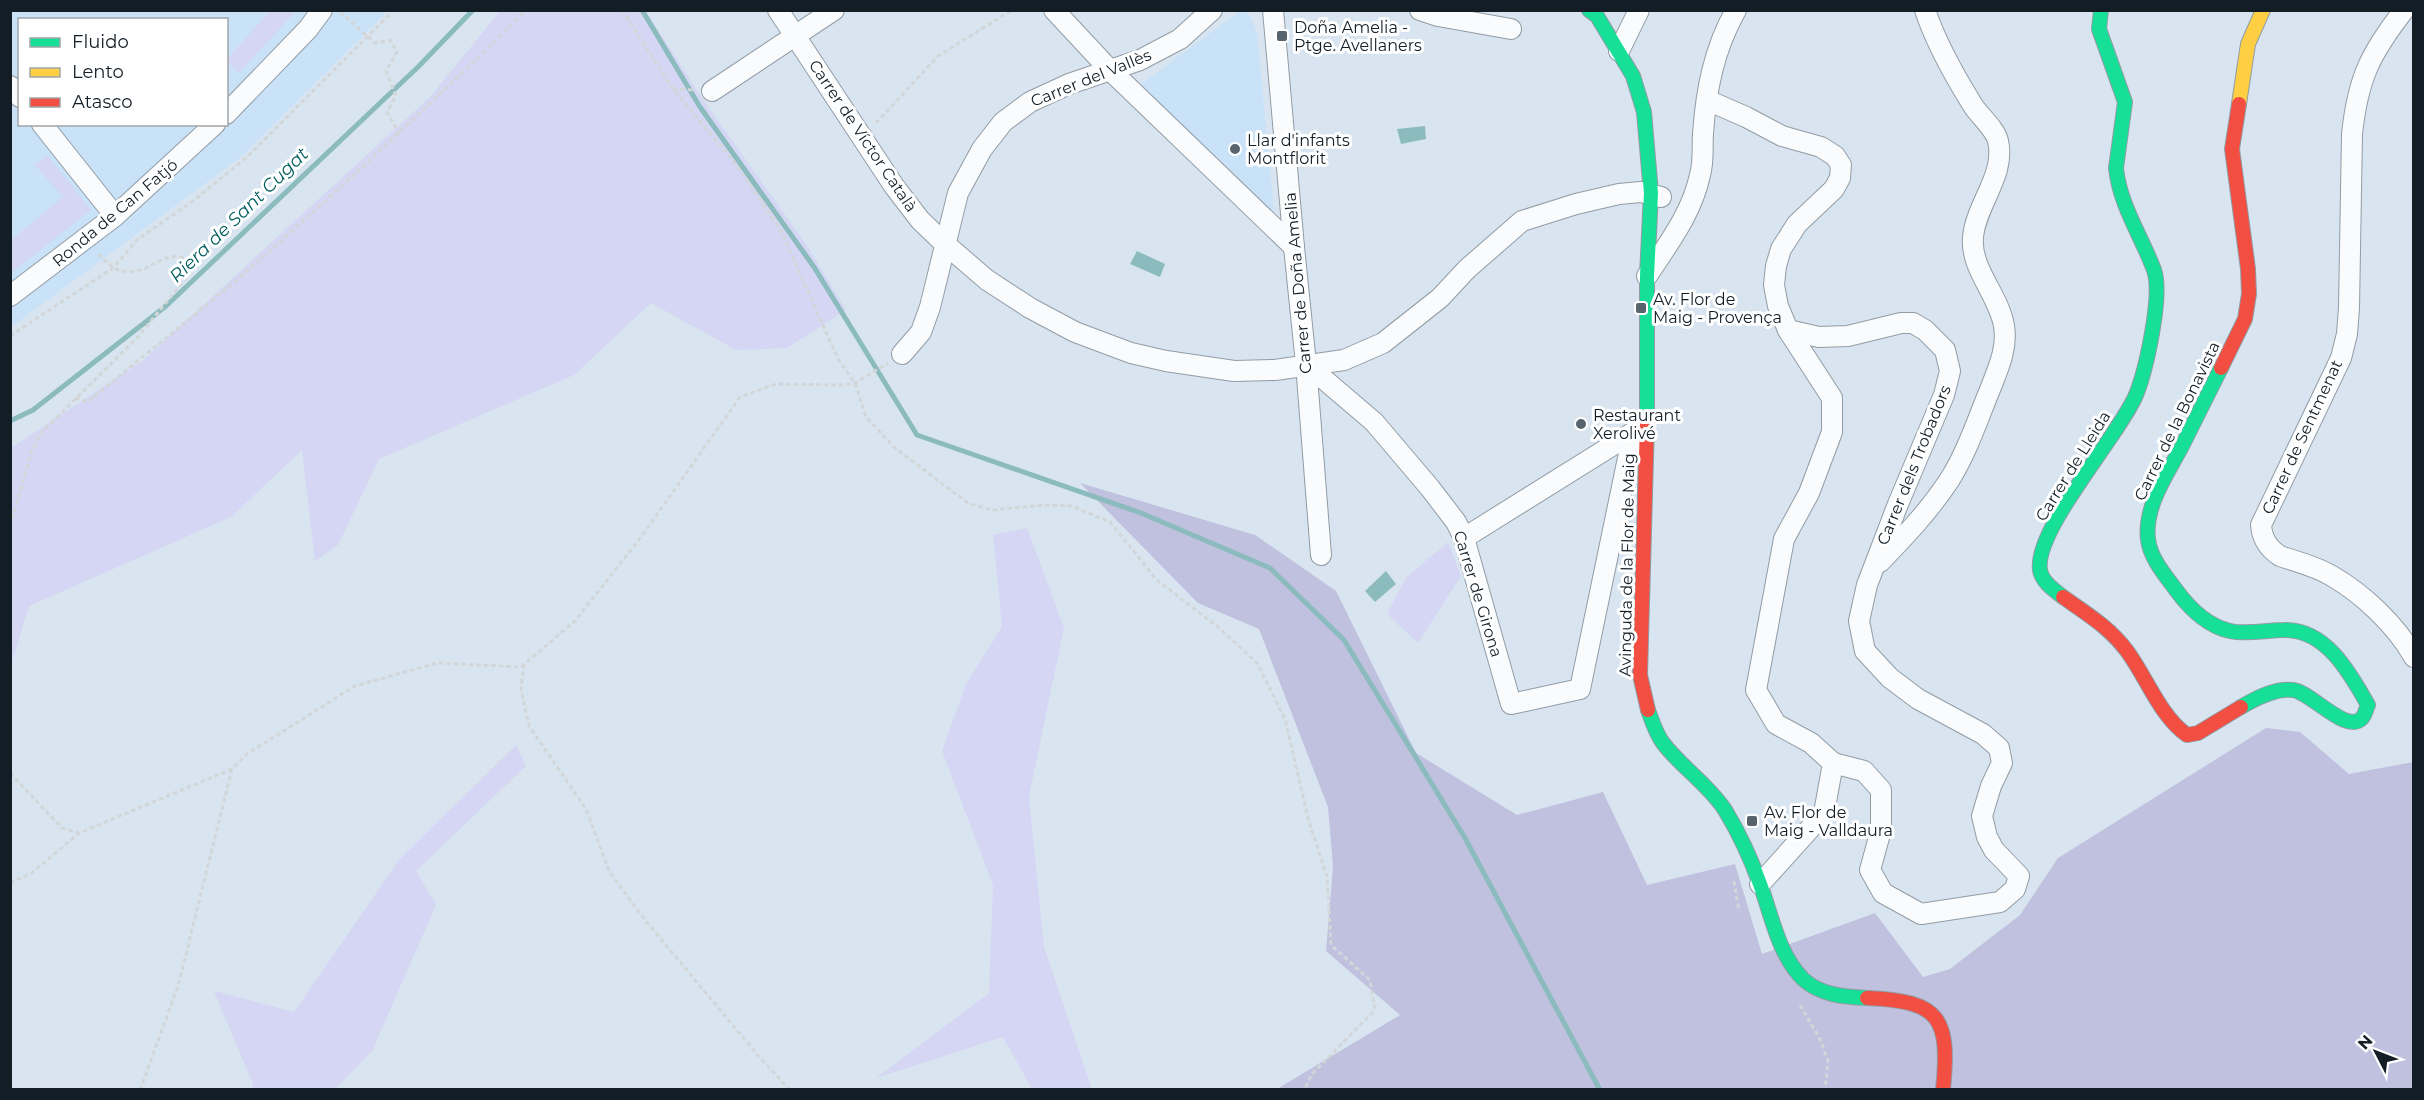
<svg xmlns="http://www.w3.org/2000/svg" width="2424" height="1100" viewBox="0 0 2424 1100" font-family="Montserrat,sans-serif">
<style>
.built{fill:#c9e2f8;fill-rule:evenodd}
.green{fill:#d4d6f3}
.forest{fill:#bfc1de}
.water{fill:#8cbbbe}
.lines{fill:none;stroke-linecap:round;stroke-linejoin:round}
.stream{stroke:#8cbbbe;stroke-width:5}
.street-casing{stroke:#919ca5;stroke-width:22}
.fast-casing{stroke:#919ca5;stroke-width:16}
.slow-casing{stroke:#919ca5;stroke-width:16}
.jam-casing{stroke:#919ca5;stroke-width:16}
.path{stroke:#d2d6d9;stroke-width:3;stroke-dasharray:4.5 3;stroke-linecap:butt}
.street{stroke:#f9fbfd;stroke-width:20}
.fast{stroke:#16e098;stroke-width:14}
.slow{stroke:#ffcf43;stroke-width:14}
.jam{stroke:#f24e42;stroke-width:14}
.poi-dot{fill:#57636d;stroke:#fff;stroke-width:2}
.labels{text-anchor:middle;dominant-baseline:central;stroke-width:6;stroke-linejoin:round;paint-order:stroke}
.poi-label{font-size:16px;fill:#121d26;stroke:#fff;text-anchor:start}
.street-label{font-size:16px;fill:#121d26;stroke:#fff}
.water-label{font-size:18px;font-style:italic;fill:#015e5d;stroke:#fff}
</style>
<rect width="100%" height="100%" fill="#d8e5f0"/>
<!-- built -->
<g class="built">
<path d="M 11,11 L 388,11 L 241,157 L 11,327 ZM 20,20 L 226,20 L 226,124 L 20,124 Z"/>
<path d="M 1240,11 L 1244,11 L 1250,16 L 1257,32 L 1274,212 L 1269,216 L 1140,85 Z"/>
</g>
<!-- green -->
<g class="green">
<path d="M 270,11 L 296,11 L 239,73 L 227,62 L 227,54 L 230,56 Z"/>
<path d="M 500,11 L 646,11 L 704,101 L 808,247 L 846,310 L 787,348 L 736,350 L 651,303 L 574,375 L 379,459 L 338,545 L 315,561 L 302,450 L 231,517 L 29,606 L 11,664 L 11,448 L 142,361 L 430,97 Z"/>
<path d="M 47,155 L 91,210 L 11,273 L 11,240 L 63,197 L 35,165 Z"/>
<path d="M 1027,528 L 1064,628 L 1029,796 L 1044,947 L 1092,1089 L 1032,1089 L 1003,1037 L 876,1078 L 989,993 L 993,885 L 942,751 L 966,684 L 1002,627 L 993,535 Z"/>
<path d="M 1448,542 L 1461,576 L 1418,643 L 1390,617 L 1388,612 L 1406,578 Z"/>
<path d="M 516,745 L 526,766 L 416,871 L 436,905 L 372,1051 L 335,1089 L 252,1089 L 253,1084 L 214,991 L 294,1012 L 399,860 Z"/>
</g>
<!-- forest -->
<path class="forest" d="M 1080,483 L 1255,535 L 1336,591 L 1416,753 L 1517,815 L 1603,792 L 1647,885 L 1735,864 L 1762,954 L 1875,913 L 1923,977 L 1950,969 L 2020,915 L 2058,858 L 2266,728 L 2300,732 L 2349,774 L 2413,762 L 2413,1089 L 1277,1089 L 1400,1015 L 1326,951 L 1333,867 L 1328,807 L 1259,629 L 1198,603 Z"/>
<!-- water -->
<g class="water">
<path d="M 1425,126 L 1426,139 L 1401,144 L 1397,129 Z"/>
<path d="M 1137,251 L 1165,264 L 1160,277 L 1130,264 Z"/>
<path d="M 1386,571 L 1396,584 L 1375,602 L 1365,591 Z"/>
</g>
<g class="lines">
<!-- stream -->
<g class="stream">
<path d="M 642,10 L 700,107 L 814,267 L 917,435 L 1141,513 L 1270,568 L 1344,640 L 1465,838 L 1600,1090"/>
<path d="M 10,421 L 33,410 L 166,306 L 418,67 L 473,10"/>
</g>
<defs>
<g id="street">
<path d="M 778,10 L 894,186 L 920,220 L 944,243 L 987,280 L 1030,308 L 1075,332 L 1131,353 L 1166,361 L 1234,371 L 1275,370 L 1344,360 L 1383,343 L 1440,298 L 1467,269 L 1522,221 L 1576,204 L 1619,194 L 1641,192 L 1661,197"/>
<path d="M 1054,10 L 1109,69 L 1294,247"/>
<path d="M 1273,10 L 1294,247 L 1306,364 L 1321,555"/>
<path d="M 1420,10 L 1438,16 L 1511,29"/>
<path d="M 2404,10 C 2370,54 2358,78 2352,134 L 2349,308 L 2347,334 L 2341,358 L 2261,525 C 2262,539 2268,548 2280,556 C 2297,562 2316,566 2332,576 C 2363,594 2396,625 2414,657"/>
<path d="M 1619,51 L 1639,10"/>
<path d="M 10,86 L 20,97"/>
<path d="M 712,91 L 834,10"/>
<path d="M 1707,100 L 1746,117 L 1782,136 L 1821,147 L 1835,156 L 1841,165 L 1840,178 L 1834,189 L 1797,224 L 1781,249 L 1776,266 L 1774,285 L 1778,306 L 1788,330 L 1832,398 L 1832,432 L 1809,493 L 1784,539 L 1756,690 L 1776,724 L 1811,743 L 1833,763 L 1824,813 L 1760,884"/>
<path d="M 226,114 L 308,29 L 322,10"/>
<path d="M 42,124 L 115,216"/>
<path d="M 1647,276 C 1668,244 1692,213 1700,175 C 1704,161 1702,147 1703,134 C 1706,90 1714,49 1736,10"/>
<path d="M 10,296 L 115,216 L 215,124"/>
<path d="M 1788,330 L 1819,337 L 1848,336 L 1901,323 L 1913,323 L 1925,330 L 1945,350 L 1950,371 L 1944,395 L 1898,504 L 1867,585 L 1859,621 L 1865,651 L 1890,678 L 1918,699 L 1983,734 L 1999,748 L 2002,763 L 1991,786 L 1982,816 L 1987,837 L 1994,850 L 2019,876 L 2015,889 L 2000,902 L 1921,914 L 1883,893 L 1870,870 L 1881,830 L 1881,790 L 1864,771 L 1833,763"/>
<path d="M 902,354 L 921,332 L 930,307 L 958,193 L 982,149 L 1003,122 L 1030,102 L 1069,84 L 1140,60 L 1180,39 L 1212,10"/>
<path d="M 1306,364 L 1374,422 L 1430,488 L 1456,522 L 1464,538 L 1511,704 L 1580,689 L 1633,434"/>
<path d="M 1464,538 L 1637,430"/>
<path d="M 1880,562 C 1905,536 1930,510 1950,479 C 1967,452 1977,421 1989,392 C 1997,371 2008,349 2004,326 C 1999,295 1970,269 1973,237 C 1976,204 2006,175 1998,141 C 1995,128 1979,116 1972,104 C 1954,75 1936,43 1925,10"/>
</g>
<g id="fast">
<path d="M 1589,10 L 1597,16 L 1633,76 L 1644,112 L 1651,193 L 1647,276 L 1647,422"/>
<path d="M 2221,368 C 2208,394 2195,420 2182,446 C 2168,473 2144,506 2148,539 C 2150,558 2165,575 2176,590 C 2190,609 2207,626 2230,631 C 2248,635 2266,630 2284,630 C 2326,629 2350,673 2368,705 C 2366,709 2365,715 2362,718 C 2347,735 2311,692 2293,690 C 2275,688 2256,698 2241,707"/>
<path d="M 2063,597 C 2054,590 2042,582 2040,570 C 2034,530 2118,437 2136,395 C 2146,370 2163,295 2154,270 C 2141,235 2120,206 2116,168 L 2125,102 L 2099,29 L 2101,10"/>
<path d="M 1648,710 C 1652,721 1656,734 1663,743 C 1681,767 1708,784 1725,810 C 1739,833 1751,859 1760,884 C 1772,916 1778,954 1803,979 C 1820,995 1844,997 1867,998"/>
</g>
<path id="slow" d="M 2239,104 L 2248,44 L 2263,10"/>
<g id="jam">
<path d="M 2221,368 L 2245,319 L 2249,294 L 2248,269 L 2232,149 L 2239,104"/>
<path d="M 1647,422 L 1640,675 L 1648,710"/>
<path d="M 2063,597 C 2087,614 2109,627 2127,651 C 2147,678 2160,716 2187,735 L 2198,733 L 2241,707"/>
<path d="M 1867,998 C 1941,1001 1950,1018 1943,1090"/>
</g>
</defs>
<!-- street casing -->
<use href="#street" class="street-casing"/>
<!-- fast casing -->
<use href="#fast" class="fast-casing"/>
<!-- slow casing -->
<use href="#slow" class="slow-casing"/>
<!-- jam casing -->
<use href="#jam" class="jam-casing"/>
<!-- path -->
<g class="path">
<path d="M 622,10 L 673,89 L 738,167 L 781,231 L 838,359 L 855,383 L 866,417 L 895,448 L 968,503 L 992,510 L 1044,505 L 1071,506 L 1110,522 L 1157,580 L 1218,627 L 1257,663 L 1285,719 L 1309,822 L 1327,876 L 1331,945 L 1370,980 L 1375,1010 L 1312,1074 L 1304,1090"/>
<path d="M 340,12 L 375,43 L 390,40 L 397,52 L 386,71 L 396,96 L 387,112 L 399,133"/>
<path d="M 673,89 L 695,90"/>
<path d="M 876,123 L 938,56 L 1012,10"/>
<path d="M 10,336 L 113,268 L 137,240 L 193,201 L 247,157 L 394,10"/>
<path d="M 75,398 L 88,402 C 142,356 199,313 253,266 C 346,184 437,98 526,10"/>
<path d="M 10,526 L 31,453 L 40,434 L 137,338 L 187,277 L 193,265 C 168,240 150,278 123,271 C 111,269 105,259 96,253"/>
<path d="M 524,664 L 521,689 L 529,726 L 586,809 L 609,871 L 641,915 L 761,1059 L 790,1090"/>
<path d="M 10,773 L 62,828 L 79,833"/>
<path d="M 1734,881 L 1739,911"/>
<path d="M 10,883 L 33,872 L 79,833 L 232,769 L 247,754 L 355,686 L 437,663 L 521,667 L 575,621 L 641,537 L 740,397 L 776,384 L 844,385 L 855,383 L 888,363"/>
<path d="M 1800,1005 L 1821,1041 L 1828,1061 L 1825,1090"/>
<path d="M 140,1090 L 178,986 L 232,769"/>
</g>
<!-- street -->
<use href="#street" class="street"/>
<!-- fast -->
<use href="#fast" class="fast"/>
<!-- slow -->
<use href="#slow" class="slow"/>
<!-- jam -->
<use href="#jam" class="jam"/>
</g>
<!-- markers -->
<g class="poi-dot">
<rect x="1276" y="30" width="12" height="12" rx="3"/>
<circle cx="1235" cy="149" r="6"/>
<rect x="1635" y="302" width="12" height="12" rx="3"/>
<circle cx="1581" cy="424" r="6"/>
<rect x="1746" y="815" width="12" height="12" rx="3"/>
</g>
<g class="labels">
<!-- poi labels -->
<g class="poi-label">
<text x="1294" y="27">Doña Amelia -<tspan x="1294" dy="18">Ptge. Avellaners</tspan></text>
<text x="1247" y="140">Llar d'infants<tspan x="1247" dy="18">Montflorit</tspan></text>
<text x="1653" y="299">Av. Flor de<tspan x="1653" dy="18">Maig - Provença</tspan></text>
<text x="1593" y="415">Restaurant<tspan x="1593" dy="18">Xerolivé</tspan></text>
<text x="1764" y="812">Av. Flor de<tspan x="1764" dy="18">Maig - Valldaura</tspan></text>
</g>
<!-- street labels -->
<g class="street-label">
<text transform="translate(1091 78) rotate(-22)">Carrer del Vallès</text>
<text transform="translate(863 136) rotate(56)">Carrer de Víctor Català</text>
<text transform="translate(115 213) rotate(-40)">Ronda de Can Fatjó</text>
<text transform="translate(1298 283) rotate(-95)">Carrer de Doña Amelia</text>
<text transform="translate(2177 421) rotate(-64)">Carrer de la Bonavista</text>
<text transform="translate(2302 437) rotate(-65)">Carrer de Sentmenat</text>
<text transform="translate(1914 465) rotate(-68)">Carrer dels Trobadors</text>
<text transform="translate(2073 466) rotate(-58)">Carrer de Lleida</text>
<text transform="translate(1627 565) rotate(-89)">Avinguda de la Flor de Maig</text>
<text transform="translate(1478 594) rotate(73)">Carrer de Girona</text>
</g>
<!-- water labels -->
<g class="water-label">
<text transform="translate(239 215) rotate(-44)">Riera de Sant Cugat</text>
</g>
</g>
<!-- border -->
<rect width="2424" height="1100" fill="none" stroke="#121d26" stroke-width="24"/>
<!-- legend -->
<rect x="18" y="18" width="210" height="108" fill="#ffffff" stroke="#a0a5a8" stroke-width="1.5"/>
<rect x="30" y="38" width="30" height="9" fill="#16e098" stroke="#a0a5a8" stroke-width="1.5"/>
<text x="72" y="48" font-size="18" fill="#121d26">Fluido</text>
<rect x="30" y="68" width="30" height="9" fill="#ffcf43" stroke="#a0a5a8" stroke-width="1.5"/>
<text x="72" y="78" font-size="18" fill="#121d26">Lento</text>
<rect x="30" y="98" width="30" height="9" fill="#f24e42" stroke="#a0a5a8" stroke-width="1.5"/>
<text x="72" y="108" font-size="18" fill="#121d26">Atasco</text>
<!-- north arrow -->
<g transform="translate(2376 1052) rotate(312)" stroke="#ffffff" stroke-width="4.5" paint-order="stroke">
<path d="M0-4.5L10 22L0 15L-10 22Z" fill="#121d26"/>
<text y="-9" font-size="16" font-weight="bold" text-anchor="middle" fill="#121d26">N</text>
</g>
</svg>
